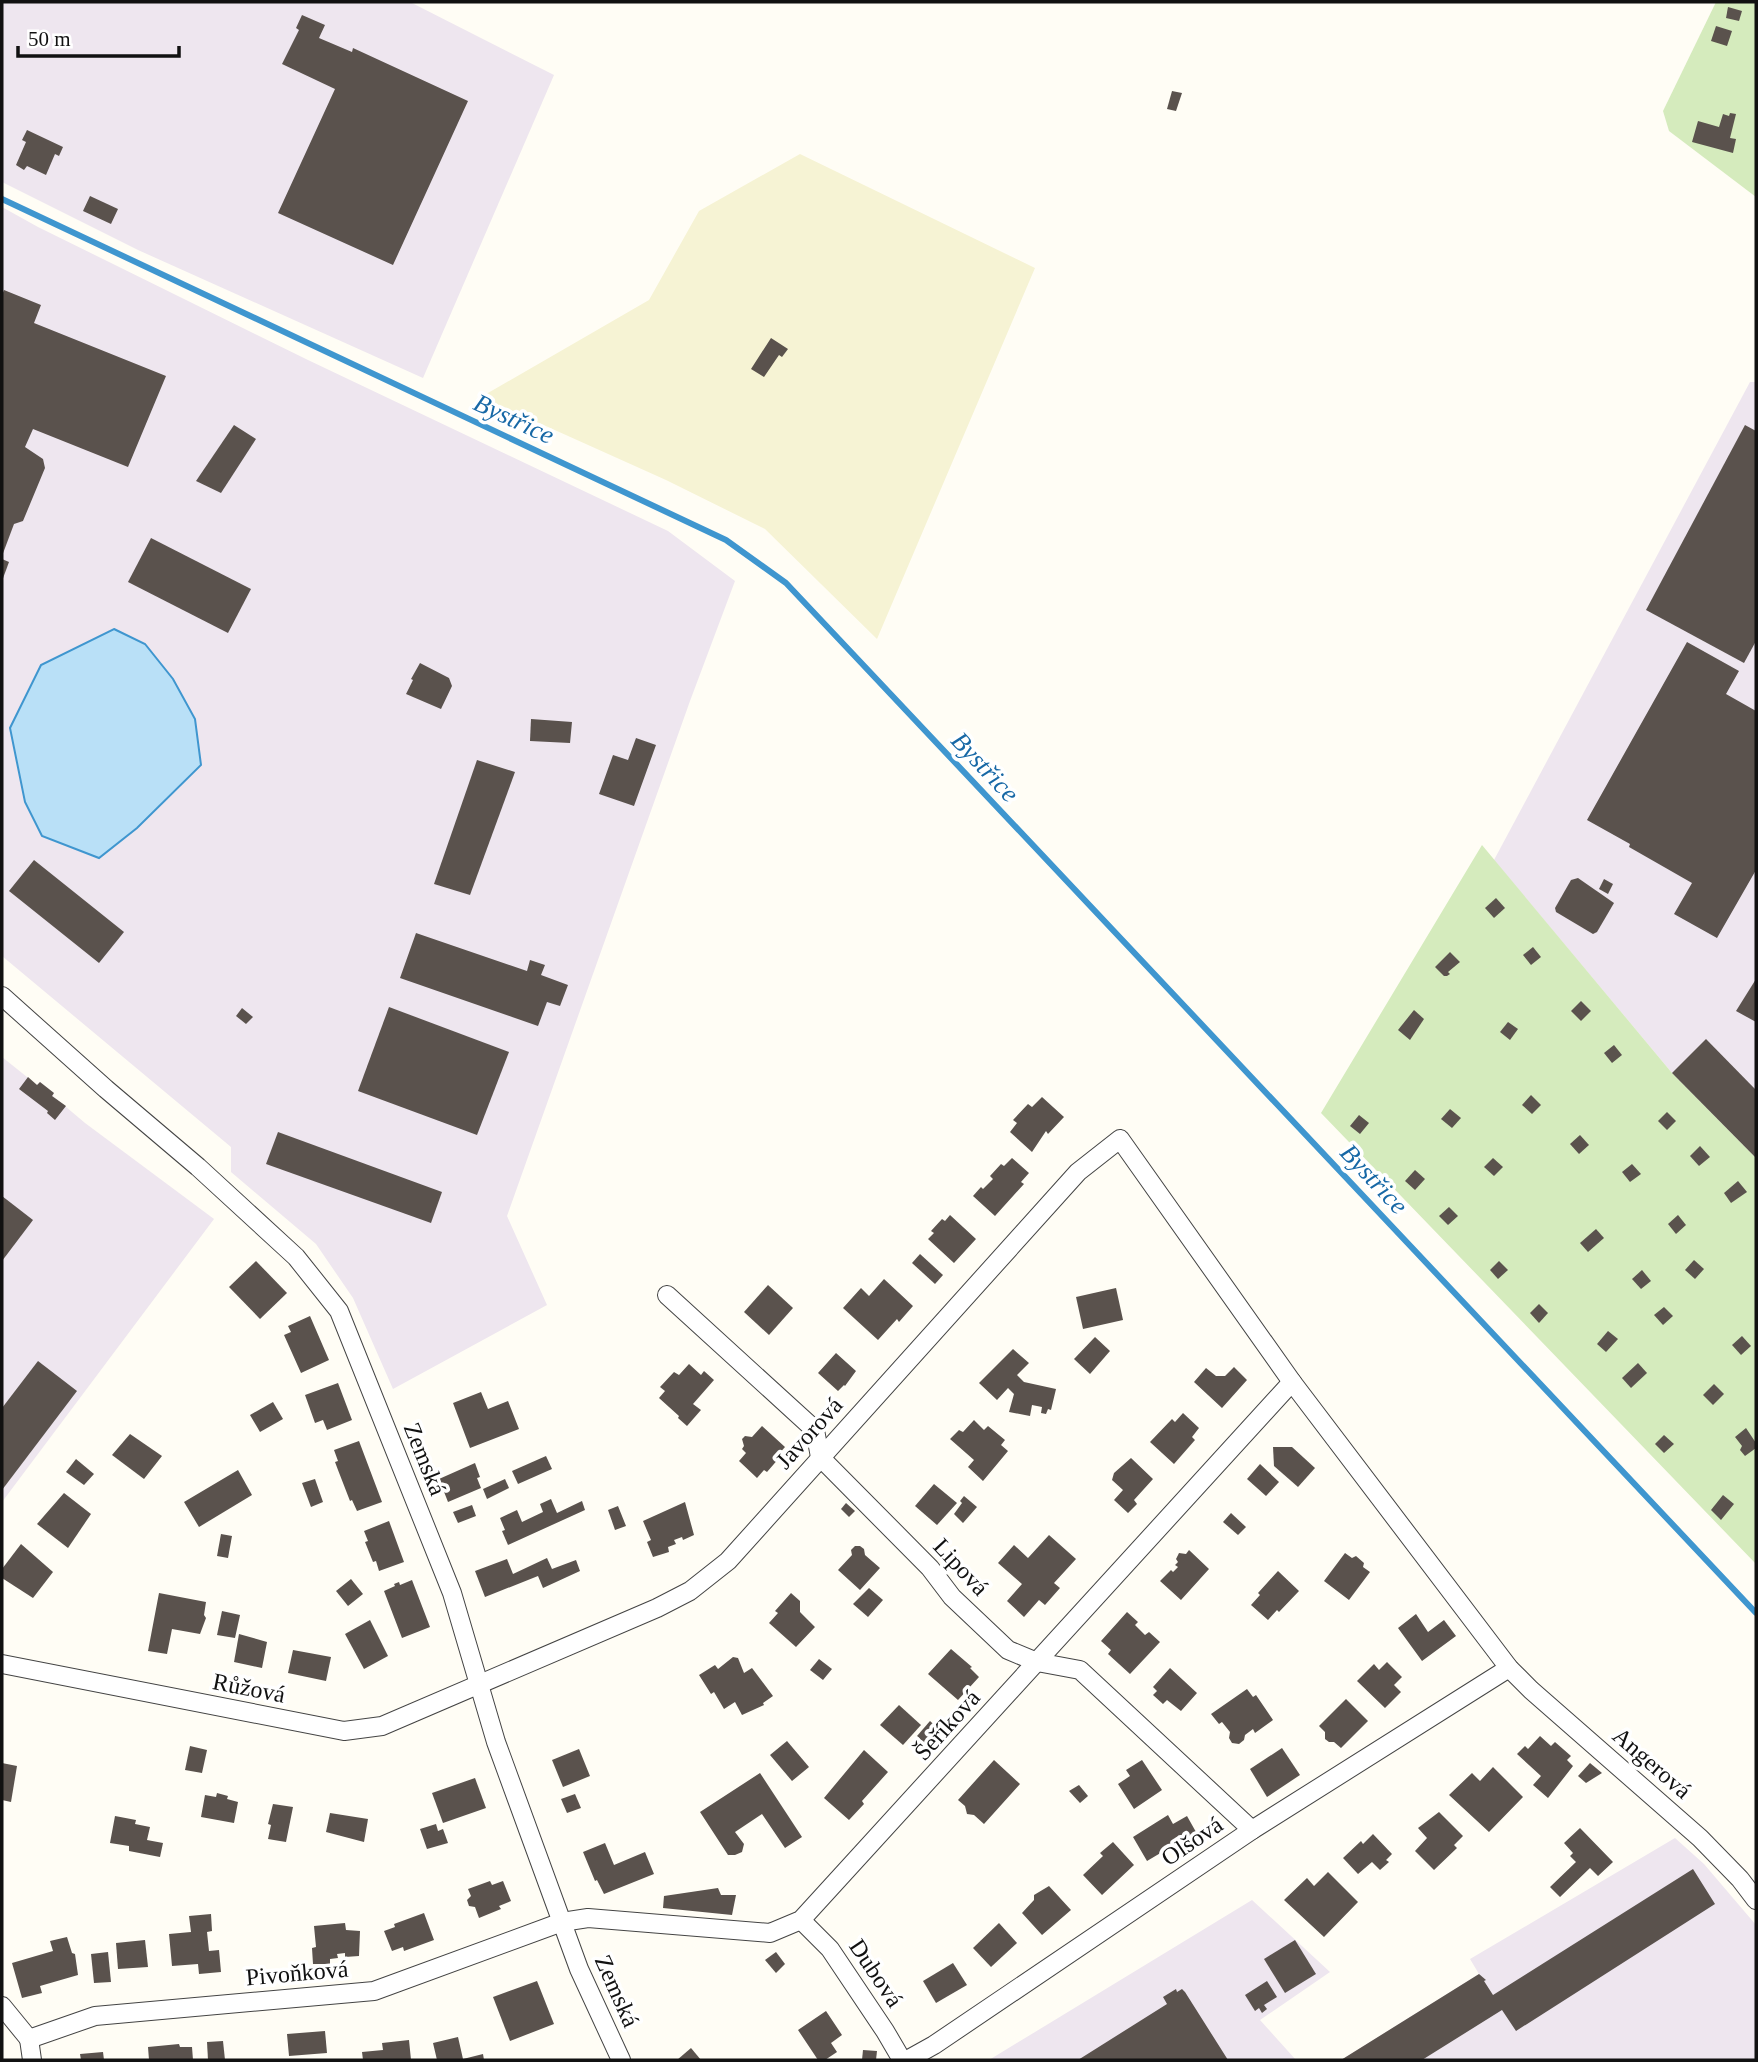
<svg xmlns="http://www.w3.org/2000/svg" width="1758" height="2062" viewBox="0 0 1758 2062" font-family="Georgia,serif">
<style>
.industrial{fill:#eee6ef}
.farmland{fill:#f6f3d4}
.green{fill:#d5ebbd}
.water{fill:#b9e0f7;stroke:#3f96cf;stroke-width:2}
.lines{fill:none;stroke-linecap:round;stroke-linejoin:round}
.stream{stroke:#3f96cf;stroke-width:6}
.building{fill:#5a524d}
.street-casing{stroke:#444;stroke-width:20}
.street{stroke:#fff;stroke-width:18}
.labels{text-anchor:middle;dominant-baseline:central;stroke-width:7;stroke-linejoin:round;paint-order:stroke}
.street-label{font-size:24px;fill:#111;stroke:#fff}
.water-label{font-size:26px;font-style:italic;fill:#1768a6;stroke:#fff}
</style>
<rect width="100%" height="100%" fill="#fffdf5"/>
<!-- industrial -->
<g class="industrial">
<path d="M 2,2 L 410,2 L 554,75 L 423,378 L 138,250 L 2,182 Z"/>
<path d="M 2,207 L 38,227 L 308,360 L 668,531 L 735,581 L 690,701 L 507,1216 L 547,1305 L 393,1389 L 353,1298 L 316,1244 L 231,1172 L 231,1147 L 2,956 Z"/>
<path d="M 1750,382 L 1756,382 L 1756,1158 L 1672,1073 L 1494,860 Z"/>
<path d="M 2,1057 L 37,1085 L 40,1082 L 54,1093 L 53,1096 L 85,1123 L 214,1219 L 2,1502 Z"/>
<path d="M 1675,1838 L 1704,1864 L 1756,1925 L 1756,2060 L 1341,2060 L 1479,1974 L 1470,1959 Z"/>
<path d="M 1252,1900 L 1330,1972 L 1260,2020 L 1296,2060 L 989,2060 Z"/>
</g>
<!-- farmland -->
<path class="farmland" d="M 800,154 L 1035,268 L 877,639 L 765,529 L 666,480 L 481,397 L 649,300 L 699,211 Z"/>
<!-- green -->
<g class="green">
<path d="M 1716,2 L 1756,2 L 1756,197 L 1669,131 L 1663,111 Z"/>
<path d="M 1482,845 L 1672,1073 L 1756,1158 L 1756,1564 L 1321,1113 Z"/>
</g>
<!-- water -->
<path class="water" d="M 114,629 L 145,644 L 173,679 L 195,719 L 201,765 L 137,828 L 99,858 L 42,836 L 25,802 L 10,728 L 41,665 Z"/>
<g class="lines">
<!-- stream -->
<path class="stream" d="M 2,199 L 726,540 L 786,583 L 1756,1613"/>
</g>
<!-- building -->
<g class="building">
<path d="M 1728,7 L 1742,11 L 1739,21 L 1726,18 Z"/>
<path d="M 302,15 L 325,25 L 319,38 L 352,52 L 353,48 L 468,101 L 393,265 L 278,213 L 335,89 L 282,64 L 299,30 L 296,28 Z"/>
<path d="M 1716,26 L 1732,31 L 1727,46 L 1711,41 Z"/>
<path d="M 1172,91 L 1182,93 L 1176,111 L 1167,109 Z"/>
<path d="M 1730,113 L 1736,114 L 1730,138 L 1736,139 L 1733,153 L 1692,142 L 1698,121 L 1719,127 L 1723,114 L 1729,116 Z"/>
<path d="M 27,130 L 63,147 L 59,156 L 55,154 L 46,175 L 27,166 L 24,170 L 16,165 L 26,142 L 22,140 Z"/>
<path d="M 90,196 L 118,209 L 111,224 L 83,211 Z"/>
<path d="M 4,290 L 41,305 L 34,323 L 166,376 L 128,467 L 33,429 L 25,447 L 43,459 L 45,468 L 23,521 L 14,524 L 2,556 L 2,295 Z"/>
<path d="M 771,338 L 788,349 L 782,357 L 779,355 L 764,377 L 751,369 Z"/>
<path d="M 234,425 L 256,439 L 221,493 L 196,481 Z"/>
<path d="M 1745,425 L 1756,431 L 1756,641 L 1744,663 L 1646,610 Z"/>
<path d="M 151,538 L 251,589 L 228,633 L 128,582 Z"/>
<path d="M 2,559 L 9,562 L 2,581 Z"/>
<path d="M 1687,642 L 1739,671 L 1726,694 L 1756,711 L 1756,870 L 1717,938 L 1674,914 L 1692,883 L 1629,847 L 1630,844 L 1587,820 Z"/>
<path d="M 420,663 L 449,678 L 452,686 L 441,709 L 406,694 L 413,680 L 411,679 Z"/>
<path d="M 531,719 L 572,722 L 570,743 L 530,741 Z"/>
<path d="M 636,738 L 656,745 L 634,806 L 599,794 L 613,755 L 628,760 Z"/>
<path d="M 477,760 L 515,772 L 470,895 L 434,884 Z"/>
<path d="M 34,860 L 124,932 L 99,963 L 9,891 Z"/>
<path d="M 1578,878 L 1614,903 L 1597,932 L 1593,934 L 1556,912 L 1555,908 L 1571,880 Z"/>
<path d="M 1604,879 L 1613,884 L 1608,894 L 1599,889 Z"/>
<path d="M 1496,898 L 1505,908 L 1494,918 L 1485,908 Z"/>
<path d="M 416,933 L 527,971 L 530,960 L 545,965 L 541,975 L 568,985 L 560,1006 L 547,1002 L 538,1026 L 400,978 Z"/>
<path d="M 1533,947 L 1541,957 L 1531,965 L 1523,955 Z"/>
<path d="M 1450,952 L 1460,962 L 1448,972 L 1450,974 L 1447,976 L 1444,976 L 1435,967 Z"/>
<path d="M 1756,979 L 1756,1022 L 1736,1011 Z"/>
<path d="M 1581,1001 L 1591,1011 L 1581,1021 L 1571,1011 Z"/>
<path d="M 389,1007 L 509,1052 L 477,1135 L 358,1091 Z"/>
<path d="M 242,1008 L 253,1017 L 246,1024 L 236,1016 Z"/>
<path d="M 1414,1010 L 1424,1019 L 1410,1040 L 1398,1030 Z"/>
<path d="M 1508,1022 L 1518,1029 L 1510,1040 L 1500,1032 Z"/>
<path d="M 1706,1039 L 1756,1090 L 1756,1158 L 1672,1073 Z"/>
<path d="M 1614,1045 L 1622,1055 L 1612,1063 L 1604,1053 Z"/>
<path d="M 28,1077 L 37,1085 L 40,1082 L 54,1093 L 52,1096 L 66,1106 L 55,1120 L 47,1113 L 48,1111 L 19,1089 Z"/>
<path d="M 1531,1095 L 1541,1105 L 1532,1114 L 1522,1105 Z"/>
<path d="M 1042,1097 L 1064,1117 L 1048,1134 L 1046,1131 L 1032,1152 L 1010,1132 L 1017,1123 L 1013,1120 L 1028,1104 L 1032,1107 Z"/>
<path d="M 1450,1109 L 1461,1118 L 1452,1128 L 1441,1119 Z"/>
<path d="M 1667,1112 L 1676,1121 L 1667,1130 L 1658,1121 Z"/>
<path d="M 1359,1115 L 1369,1123 L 1360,1134 L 1350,1126 Z"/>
<path d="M 278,1132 L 442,1192 L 431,1223 L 266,1164 Z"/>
<path d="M 1580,1135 L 1589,1145 L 1579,1154 L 1570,1144 Z"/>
<path d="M 1700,1146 L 1710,1157 L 1699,1166 L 1690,1156 Z"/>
<path d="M 1012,1158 L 1029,1173 L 1021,1182 L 1024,1184 L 995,1216 L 973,1196 L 981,1187 L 983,1189 L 993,1179 L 990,1176 L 1001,1164 L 1004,1166 Z"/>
<path d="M 1493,1158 L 1503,1167 L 1494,1176 L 1484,1167 Z"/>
<path d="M 1632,1164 L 1641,1174 L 1630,1182 L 1622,1172 Z"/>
<path d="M 1415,1170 L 1425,1179 L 1415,1190 L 1405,1181 Z"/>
<path d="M 1738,1181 L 1747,1192 L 1731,1203 L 1724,1193 Z"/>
<path d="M 2,1196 L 33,1220 L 2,1261 Z"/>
<path d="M 1449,1207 L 1458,1216 L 1448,1225 L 1439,1216 Z"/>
<path d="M 950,1215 L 976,1239 L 954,1263 L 928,1239 L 934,1233 L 931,1231 L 942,1219 L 945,1221 Z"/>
<path d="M 1678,1215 L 1686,1225 L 1676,1234 L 1668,1224 Z"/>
<path d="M 1596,1229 L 1604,1238 L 1588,1252 L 1580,1243 Z"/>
<path d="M 920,1254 L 943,1275 L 935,1284 L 912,1263 Z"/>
<path d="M 1694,1260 L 1704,1269 L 1695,1279 L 1685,1270 Z"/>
<path d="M 256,1261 L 287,1293 L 260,1319 L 229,1287 Z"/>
<path d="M 1499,1261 L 1508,1270 L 1498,1279 L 1490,1270 Z"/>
<path d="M 1642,1270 L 1651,1281 L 1641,1289 L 1632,1279 Z"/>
<path d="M 884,1279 L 913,1306 L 899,1322 L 897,1319 L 878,1340 L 843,1308 L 861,1288 L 869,1296 Z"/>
<path d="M 768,1285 L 793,1308 L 769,1335 L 744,1312 Z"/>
<path d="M 1116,1288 L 1123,1320 L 1083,1329 L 1076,1297 Z"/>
<path d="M 1539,1304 L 1548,1313 L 1539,1323 L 1530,1313 Z"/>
<path d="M 1664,1307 L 1673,1316 L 1663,1325 L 1654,1315 Z"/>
<path d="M 310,1316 L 329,1360 L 301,1373 L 284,1335 L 291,1332 L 288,1326 Z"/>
<path d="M 1608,1331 L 1618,1339 L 1606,1352 L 1597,1344 Z"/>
<path d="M 1742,1336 L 1751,1346 L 1741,1355 L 1732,1345 Z"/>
<path d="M 1095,1337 L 1110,1351 L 1090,1374 L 1074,1359 Z"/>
<path d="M 1013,1349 L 1029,1363 L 1017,1375 L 1024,1382 L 1056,1389 L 1051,1410 L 1048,1409 L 1046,1414 L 1041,1413 L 1042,1407 L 1032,1405 L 1030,1416 L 1009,1412 L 1014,1394 L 1008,1388 L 997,1400 L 979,1383 Z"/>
<path d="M 836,1353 L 856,1371 L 845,1386 L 844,1385 L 838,1391 L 818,1373 Z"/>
<path d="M 38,1361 L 77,1391 L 2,1490 L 2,1408 Z"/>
<path d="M 1638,1363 L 1647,1373 L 1631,1388 L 1622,1378 Z"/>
<path d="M 689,1364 L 701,1375 L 704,1371 L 714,1380 L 693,1404 L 701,1410 L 687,1426 L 678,1418 L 679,1416 L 659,1398 L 665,1391 L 660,1387 L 674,1372 L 679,1375 Z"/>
<path d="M 1234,1367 L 1247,1380 L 1222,1408 L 1194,1382 L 1206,1368 L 1216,1376 L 1225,1376 Z"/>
<path d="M 338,1383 L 352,1420 L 327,1430 L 323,1420 L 315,1423 L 305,1395 Z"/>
<path d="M 1714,1384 L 1724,1394 L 1713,1405 L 1703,1395 Z"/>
<path d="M 481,1392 L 488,1409 L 508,1401 L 519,1429 L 470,1448 L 453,1403 Z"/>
<path d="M 273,1402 L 283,1419 L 260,1432 L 250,1415 Z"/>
<path d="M 1183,1413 L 1199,1428 L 1192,1437 L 1195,1440 L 1174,1464 L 1150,1442 L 1172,1419 L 1175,1422 Z"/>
<path d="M 974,1420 L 984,1430 L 988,1426 L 1005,1440 L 1001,1445 L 1008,1451 L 983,1481 L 968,1467 L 974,1460 L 950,1439 L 959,1430 L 963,1432 Z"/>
<path d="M 762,1426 L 785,1447 L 778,1455 L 780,1457 L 767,1472 L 764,1470 L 757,1478 L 739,1461 L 746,1453 L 742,1449 L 744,1446 L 742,1439 L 745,1436 L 752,1437 Z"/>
<path d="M 1746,1428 L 1756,1443 L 1756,1448 L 1745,1456 L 1740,1450 L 1742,1446 L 1735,1437 Z"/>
<path d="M 130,1434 L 162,1456 L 144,1479 L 112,1455 Z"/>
<path d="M 1664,1435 L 1674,1444 L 1664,1453 L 1655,1444 Z"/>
<path d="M 359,1441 L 382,1502 L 357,1511 L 352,1500 L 350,1501 L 338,1470 L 335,1462 L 338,1461 L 334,1450 Z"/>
<path d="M 1273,1447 L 1292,1447 L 1315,1468 L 1298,1487 L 1274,1466 Z"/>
<path d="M 546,1456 L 552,1469 L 518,1484 L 512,1471 Z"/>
<path d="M 1131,1458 L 1153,1479 L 1134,1500 L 1137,1504 L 1128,1513 L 1114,1500 L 1123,1490 L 1112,1480 L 1114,1473 Z"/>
<path d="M 76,1459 L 94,1474 L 84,1485 L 66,1472 Z"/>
<path d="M 475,1463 L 480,1477 L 477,1478 L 481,1488 L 448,1502 L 439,1479 Z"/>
<path d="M 1260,1464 L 1279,1482 L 1266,1496 L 1247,1479 Z"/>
<path d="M 238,1470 L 252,1495 L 199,1527 L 184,1502 Z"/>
<path d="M 315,1479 L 323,1502 L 311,1507 L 302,1483 Z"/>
<path d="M 505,1479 L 509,1488 L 487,1499 L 483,1489 Z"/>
<path d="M 934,1484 L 957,1503 L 937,1525 L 915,1506 Z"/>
<path d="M 64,1493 L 91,1514 L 68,1548 L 37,1524 Z"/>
<path d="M 1723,1495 L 1734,1504 L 1721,1520 L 1711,1510 Z"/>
<path d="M 964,1496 L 977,1507 L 963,1523 L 954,1514 L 962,1503 L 960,1501 Z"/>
<path d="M 551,1499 L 557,1513 L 582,1501 L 585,1510 L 508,1545 L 502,1531 L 505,1530 L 500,1518 L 517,1510 L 522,1522 L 543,1512 L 540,1504 Z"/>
<path d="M 685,1502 L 694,1535 L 683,1540 L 682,1537 L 674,1540 L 676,1544 L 668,1547 L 669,1552 L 653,1557 L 647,1542 L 651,1540 L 643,1521 Z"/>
<path d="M 846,1503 L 855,1511 L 849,1517 L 841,1509 Z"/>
<path d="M 472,1505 L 476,1516 L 458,1523 L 453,1512 Z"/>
<path d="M 618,1506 L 626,1526 L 615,1530 L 608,1510 Z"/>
<path d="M 1231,1513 L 1246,1527 L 1238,1535 L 1223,1522 Z"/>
<path d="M 389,1521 L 404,1562 L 379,1571 L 376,1561 L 373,1562 L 365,1542 L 368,1541 L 364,1531 Z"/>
<path d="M 221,1534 L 232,1536 L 228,1558 L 217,1556 Z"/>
<path d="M 1049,1535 L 1076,1559 L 1054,1583 L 1060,1588 L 1045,1605 L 1039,1600 L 1024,1617 L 1007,1601 L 1022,1584 L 998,1563 L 1014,1545 L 1028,1558 Z"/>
<path d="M 21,1544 L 53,1572 L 33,1598 L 2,1578 L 2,1569 Z"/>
<path d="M 855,1546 L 860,1546 L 864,1549 L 865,1555 L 880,1568 L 860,1590 L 838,1570 L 852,1555 L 851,1550 Z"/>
<path d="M 1189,1550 L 1209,1569 L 1181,1600 L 1160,1581 L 1171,1570 L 1173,1572 L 1178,1567 L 1175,1565 L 1178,1562 L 1176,1559 L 1179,1553 L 1186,1554 Z"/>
<path d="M 1345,1553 L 1352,1558 L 1356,1556 L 1364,1563 L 1363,1567 L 1370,1572 L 1349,1600 L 1324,1581 Z"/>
<path d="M 547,1558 L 552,1569 L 576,1560 L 580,1571 L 543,1588 L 538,1576 L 485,1597 L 475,1571 L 507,1559 L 513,1574 Z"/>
<path d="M 1278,1571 L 1299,1591 L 1279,1612 L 1277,1610 L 1268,1620 L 1251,1605 L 1260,1595 L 1258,1593 Z"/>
<path d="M 351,1579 L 363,1594 L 348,1606 L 336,1591 Z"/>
<path d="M 412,1580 L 430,1627 L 402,1638 L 384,1591 L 395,1586 L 394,1584 L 399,1582 L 400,1585 Z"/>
<path d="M 869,1588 L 883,1600 L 868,1617 L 853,1604 Z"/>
<path d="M 159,1593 L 206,1602 L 204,1615 L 206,1618 L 200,1634 L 172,1629 L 167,1654 L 148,1651 Z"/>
<path d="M 791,1593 L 800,1601 L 800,1612 L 815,1627 L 796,1647 L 769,1623 L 778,1613 L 775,1611 Z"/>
<path d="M 222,1611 L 240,1615 L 235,1638 L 217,1635 Z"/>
<path d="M 1127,1612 L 1138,1622 L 1135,1625 L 1145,1635 L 1149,1632 L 1160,1642 L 1130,1674 L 1108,1654 L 1111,1650 L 1101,1641 Z"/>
<path d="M 1416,1614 L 1428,1632 L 1444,1620 L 1456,1636 L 1422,1661 L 1398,1628 Z"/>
<path d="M 370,1620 L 388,1656 L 364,1669 L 345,1634 Z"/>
<path d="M 239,1634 L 267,1642 L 262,1668 L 234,1662 Z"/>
<path d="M 951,1649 L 972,1667 L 970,1668 L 979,1677 L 958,1700 L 928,1674 Z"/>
<path d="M 293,1650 L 331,1657 L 326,1681 L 288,1673 Z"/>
<path d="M 733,1657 L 738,1658 L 744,1673 L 752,1668 L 773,1696 L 763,1703 L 764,1705 L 742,1715 L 735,1702 L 724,1709 L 714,1692 L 711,1694 L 699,1675 L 715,1665 L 718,1669 Z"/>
<path d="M 819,1659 L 832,1669 L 823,1680 L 810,1670 Z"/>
<path d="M 1387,1662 L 1402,1677 L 1394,1685 L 1401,1692 L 1385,1708 L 1357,1681 L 1374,1664 L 1379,1670 Z"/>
<path d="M 1170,1668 L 1197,1693 L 1181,1711 L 1167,1700 L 1163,1704 L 1153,1695 L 1157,1691 L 1153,1687 Z"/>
<path d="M 1247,1689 L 1253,1697 L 1256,1695 L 1273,1720 L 1255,1733 L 1253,1729 L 1245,1735 L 1244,1740 L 1239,1744 L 1232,1743 L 1229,1738 L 1230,1732 L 1222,1722 L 1219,1724 L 1211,1714 Z"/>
<path d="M 1346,1699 L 1368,1721 L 1341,1748 L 1334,1742 L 1329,1742 L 1325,1739 L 1325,1732 L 1319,1726 Z"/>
<path d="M 899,1705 L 921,1725 L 903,1745 L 880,1725 Z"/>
<path d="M 930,1721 L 944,1734 L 931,1749 L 917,1736 Z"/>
<path d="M 1540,1736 L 1551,1746 L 1555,1742 L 1571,1756 L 1567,1760 L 1573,1766 L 1548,1798 L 1533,1785 L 1541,1776 L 1517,1754 L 1525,1746 L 1528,1749 Z"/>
<path d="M 787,1741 L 809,1767 L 792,1781 L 770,1755 Z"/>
<path d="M 190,1746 L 207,1750 L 202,1773 L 185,1770 Z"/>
<path d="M 1282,1748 L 1300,1775 L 1267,1797 L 1250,1769 Z"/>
<path d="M 579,1749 L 590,1776 L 563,1787 L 552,1760 Z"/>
<path d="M 864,1750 L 888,1772 L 862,1801 L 864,1804 L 849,1820 L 824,1798 Z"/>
<path d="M 994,1760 L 1020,1784 L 984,1824 L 974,1815 L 967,1814 L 965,1806 L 958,1800 Z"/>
<path d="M 1142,1760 L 1162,1790 L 1134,1809 L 1118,1784 L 1130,1776 L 1126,1770 Z"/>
<path d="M 2,1763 L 17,1766 L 11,1802 L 2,1800 Z"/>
<path d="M 1590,1763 L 1602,1773 L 1586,1783 L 1578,1776 Z"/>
<path d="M 1493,1767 L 1523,1797 L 1489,1832 L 1449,1795 L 1472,1773 L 1480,1781 Z"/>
<path d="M 760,1773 L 802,1837 L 785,1848 L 762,1814 L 735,1832 L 744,1844 L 742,1852 L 735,1855 L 728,1855 L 700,1812 Z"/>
<path d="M 475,1778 L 486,1808 L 443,1823 L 432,1793 Z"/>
<path d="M 1079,1785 L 1088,1796 L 1080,1803 L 1069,1791 Z"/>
<path d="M 217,1793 L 228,1796 L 227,1799 L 238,1802 L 234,1823 L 201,1817 L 205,1795 L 216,1797 Z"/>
<path d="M 575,1794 L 581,1808 L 567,1813 L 561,1799 Z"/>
<path d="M 273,1804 L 293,1807 L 286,1842 L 268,1839 L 271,1825 L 268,1824 Z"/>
<path d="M 1439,1812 L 1463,1836 L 1454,1845 L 1457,1848 L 1434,1870 L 1415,1851 L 1427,1838 L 1418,1828 Z"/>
<path d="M 330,1813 L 368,1819 L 364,1842 L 326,1832 Z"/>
<path d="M 1168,1815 L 1173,1824 L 1187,1816 L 1196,1832 L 1147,1861 L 1133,1837 Z"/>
<path d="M 115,1816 L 136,1820 L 135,1824 L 150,1827 L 147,1840 L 163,1843 L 160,1857 L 129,1851 L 129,1846 L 110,1843 Z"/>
<path d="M 436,1824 L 438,1831 L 443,1829 L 448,1843 L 427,1849 L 420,1829 Z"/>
<path d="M 1580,1828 L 1613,1862 L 1598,1876 L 1590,1868 L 1560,1897 L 1550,1887 L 1576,1862 L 1570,1856 L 1573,1853 L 1564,1843 Z"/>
<path d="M 1373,1834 L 1392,1854 L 1386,1860 L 1389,1862 L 1380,1870 L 1372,1862 L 1358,1874 L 1343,1858 L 1361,1841 L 1363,1844 Z"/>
<path d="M 1113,1842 L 1134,1865 L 1102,1895 L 1083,1875 L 1103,1856 L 1100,1853 Z"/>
<path d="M 605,1843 L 614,1865 L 645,1852 L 654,1874 L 604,1894 L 597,1880 L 595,1881 L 583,1852 Z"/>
<path d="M 1693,1869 L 1715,1904 L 1516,2031 L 1502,2010 L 1422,2060 L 1341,2060 L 1479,1974 L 1486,1980 L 1484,1981 L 1493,1995 Z"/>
<path d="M 1328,1872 L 1358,1902 L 1324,1937 L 1284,1900 L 1307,1878 L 1314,1886 Z"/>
<path d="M 490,1881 L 492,1885 L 503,1881 L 511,1901 L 499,1906 L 501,1909 L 479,1918 L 475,1907 L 469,1906 L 467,1900 L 471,1896 L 468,1889 Z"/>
<path d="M 1049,1886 L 1071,1910 L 1042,1935 L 1022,1913 L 1034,1900 L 1034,1895 Z"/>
<path d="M 718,1888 L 721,1895 L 736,1895 L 732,1915 L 663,1908 L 664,1896 Z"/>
<path d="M 424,1913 L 434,1940 L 404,1951 L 403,1947 L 392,1951 L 384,1931 L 395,1927 L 394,1924 Z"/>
<path d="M 211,1914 L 212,1931 L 207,1932 L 209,1951 L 219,1950 L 221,1972 L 199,1974 L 198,1964 L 172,1966 L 169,1934 L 191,1932 L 189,1916 Z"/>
<path d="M 345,1923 L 346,1930 L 360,1931 L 359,1956 L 345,1957 L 345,1953 L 337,1954 L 338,1958 L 330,1959 L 330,1964 L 313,1964 L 312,1948 L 316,1947 L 314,1926 Z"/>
<path d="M 999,1923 L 1017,1943 L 991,1967 L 973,1948 Z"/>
<path d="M 67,1937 L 72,1953 L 75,1954 L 78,1975 L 40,1986 L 42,1993 L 22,1998 L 12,1963 L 53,1951 L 50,1941 Z"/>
<path d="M 145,1940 L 148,1967 L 118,1969 L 116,1943 Z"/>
<path d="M 1295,1940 L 1316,1974 L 1285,1993 L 1264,1959 Z"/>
<path d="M 108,1952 L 111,1982 L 94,1983 L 91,1954 Z"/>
<path d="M 776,1952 L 785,1964 L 776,1973 L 765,1960 Z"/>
<path d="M 953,1963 L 967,1985 L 936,2003 L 923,1981 Z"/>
<path d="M 537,1981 L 554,2024 L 510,2041 L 493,1997 Z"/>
<path d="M 1267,1981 L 1277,1997 L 1264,2005 L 1267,2009 L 1262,2013 L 1259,2008 L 1255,2011 L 1245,1995 Z"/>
<path d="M 1176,1989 L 1177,1992 L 1182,1989 L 1185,1992 L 1228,2060 L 1078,2060 L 1167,2004 L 1163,1997 Z"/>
<path d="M 826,2011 L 842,2035 L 831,2043 L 837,2052 L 825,2060 L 818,2060 L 798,2030 Z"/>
<path d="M 325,2031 L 327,2053 L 289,2056 L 287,2034 Z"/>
<path d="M 458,2037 L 463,2059 L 483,2054 L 484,2060 L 437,2060 L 433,2043 Z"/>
<path d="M 409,2040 L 411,2060 L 363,2060 L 362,2052 L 383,2050 L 382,2043 Z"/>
<path d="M 223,2041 L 225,2060 L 208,2060 L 207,2042 Z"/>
<path d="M 179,2044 L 180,2047 L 192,2047 L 193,2060 L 149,2060 L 148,2047 Z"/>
<path d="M 691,2048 L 701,2060 L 677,2060 Z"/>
<path d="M 863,2050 L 877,2051 L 876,2060 L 862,2060 Z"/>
<path d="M 103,2052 L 104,2060 L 81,2060 L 80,2054 Z"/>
</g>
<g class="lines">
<defs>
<g id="street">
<path d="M 2,996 L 106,1089 L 198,1167 L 296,1257 L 339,1311 L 452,1593 L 496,1742 L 579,1969 L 621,2060"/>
<path d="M 667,1295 L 815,1430 L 820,1457 L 930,1568 L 952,1597 L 1008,1650 L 1037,1662 L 1080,1670 L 1252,1830"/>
<path d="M 2,1664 L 344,1731 L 382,1726 L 657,1608 L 690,1591 L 728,1561 L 1078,1172 L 1120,1139 L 1292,1382 L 1509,1668 L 1531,1690 L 1700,1838 L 1740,1879 L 1756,1900"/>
<path d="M 801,1920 L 830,1949 L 885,2031 L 902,2060"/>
<path d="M 2,2006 L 29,2039"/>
<path d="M 29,2039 L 95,2016 L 374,1991 L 562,1922 L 588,1918 L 770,1933 L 801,1920 L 1292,1382"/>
<path d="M 29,2039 L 32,2060"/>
<path d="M 907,2060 L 934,2045 L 1252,1830 L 1509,1668"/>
</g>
</defs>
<!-- street casing -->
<use href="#street" class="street-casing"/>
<!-- street -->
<use href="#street" class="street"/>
</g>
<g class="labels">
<!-- street labels -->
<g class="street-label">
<text transform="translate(809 1433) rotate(-48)">Javorová</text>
<text transform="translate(425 1459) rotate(68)">Zemská</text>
<text transform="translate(961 1567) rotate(47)">Lipová</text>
<text transform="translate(249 1688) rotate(11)">Růžová</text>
<text transform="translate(947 1725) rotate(-48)">Šeříková</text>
<text transform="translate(1652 1763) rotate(41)">Angerová</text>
<text transform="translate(1192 1841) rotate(-34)">Olšová</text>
<text transform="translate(297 1973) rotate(-5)">Pivoňková</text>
<text transform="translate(876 1973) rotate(56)">Dubová</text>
<text transform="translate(617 1991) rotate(66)">Zemská</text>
</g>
<!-- water labels -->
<g class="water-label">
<text transform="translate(514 419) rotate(25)">Bystřice</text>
<text transform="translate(985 767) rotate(47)">Bystřice</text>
<text transform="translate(1374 1179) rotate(47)">Bystřice</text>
</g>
</g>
<!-- border -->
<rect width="1758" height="2062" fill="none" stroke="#111111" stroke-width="7"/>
<!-- scale -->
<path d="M18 46v10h161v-10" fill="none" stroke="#111111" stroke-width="3.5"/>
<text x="28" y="46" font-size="21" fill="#111111" stroke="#ffffff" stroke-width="5" paint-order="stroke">50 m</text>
</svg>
